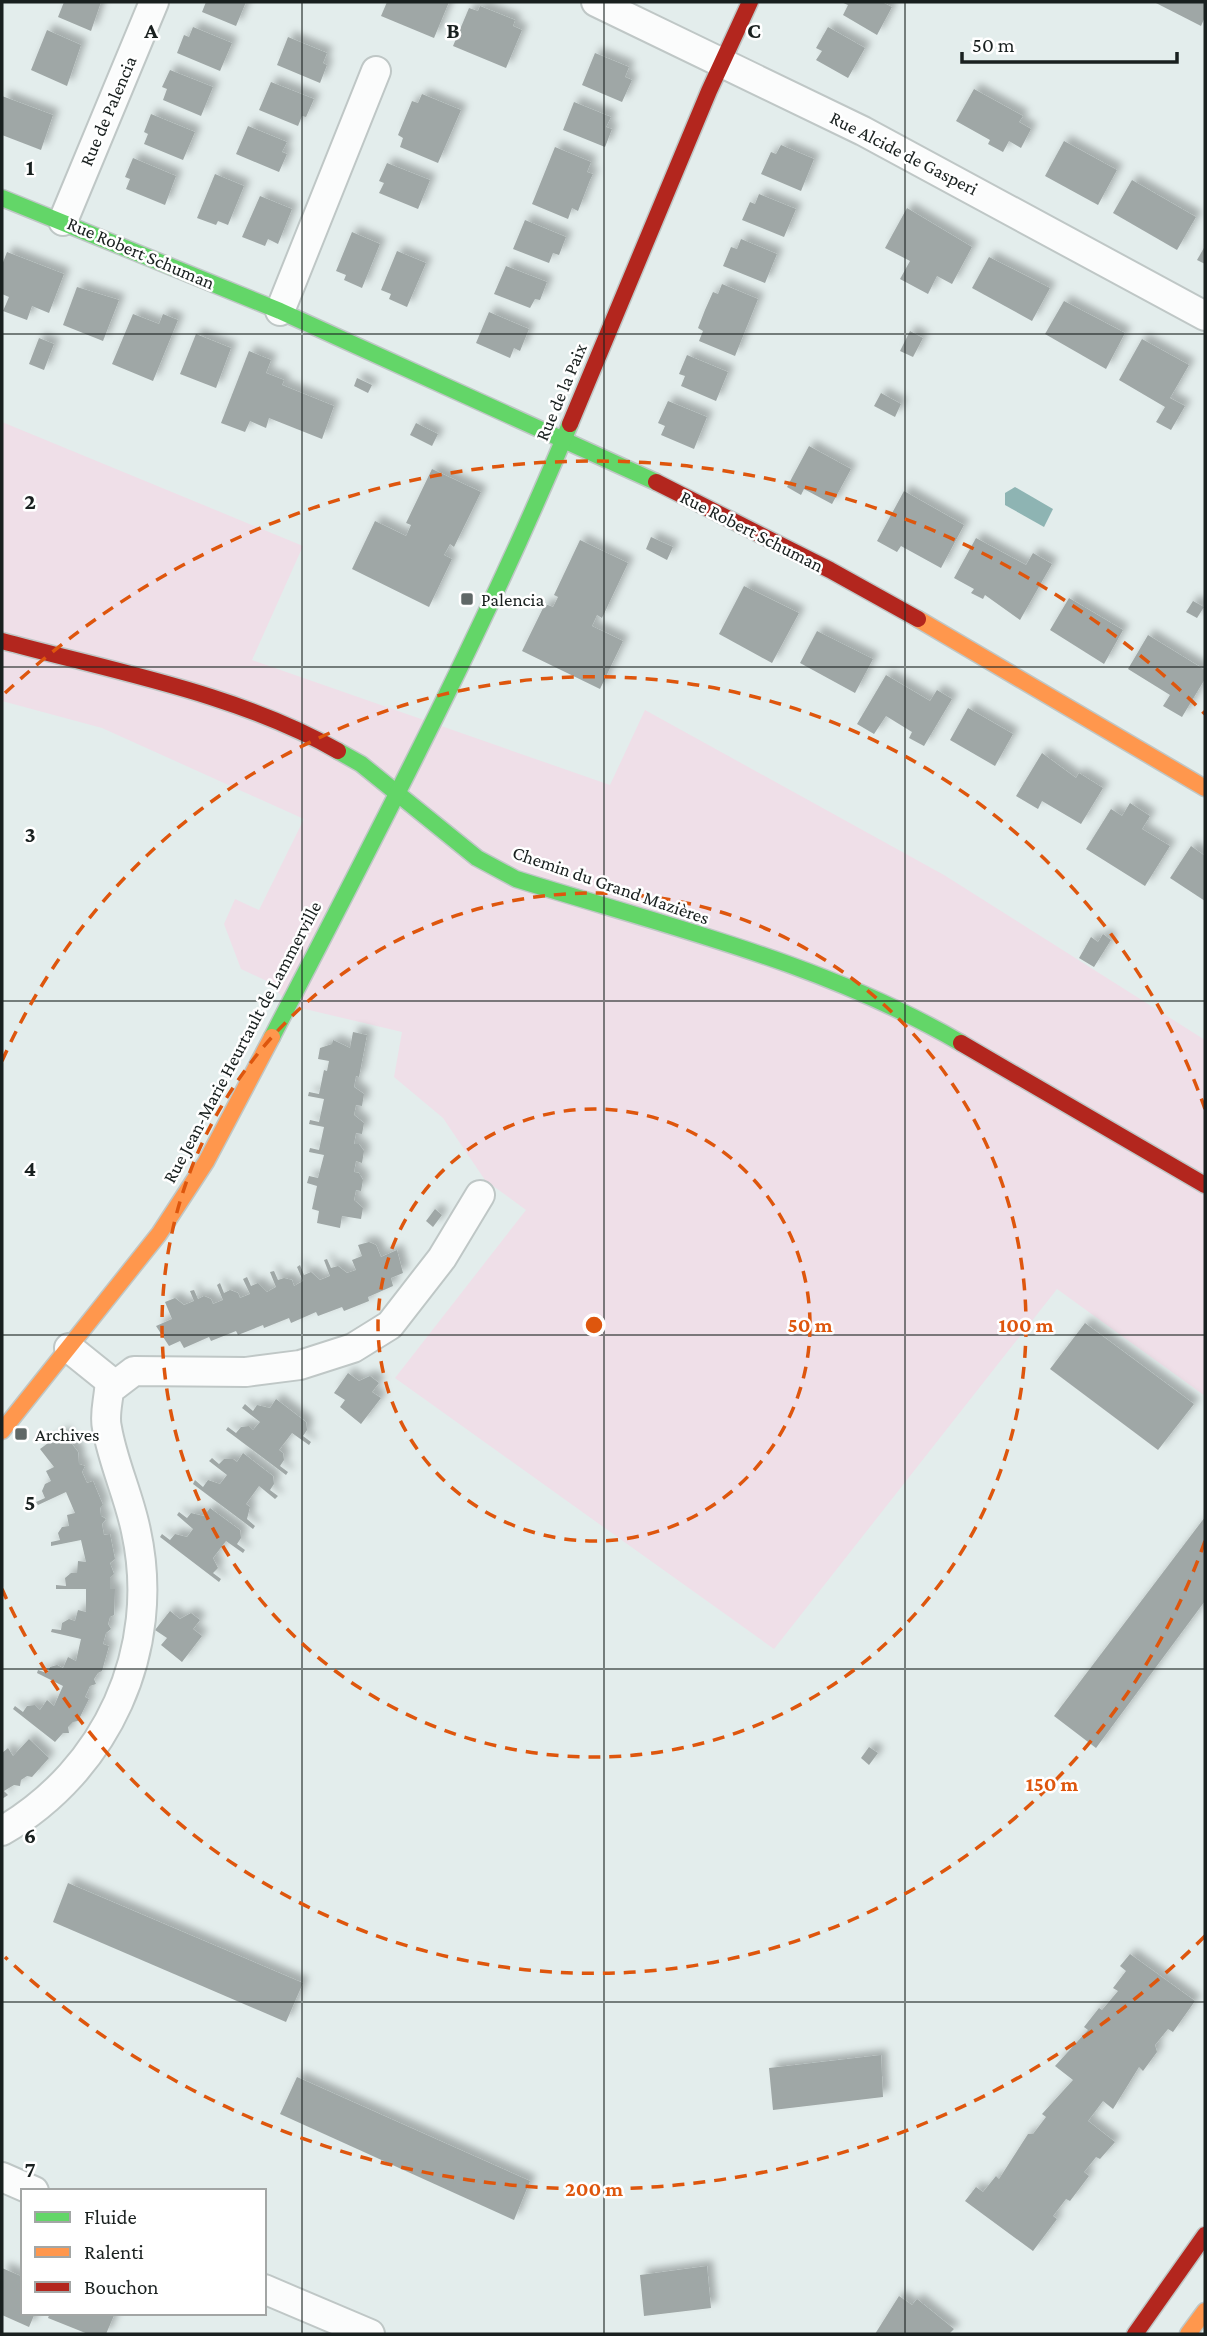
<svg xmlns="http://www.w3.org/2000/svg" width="1207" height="2336" viewBox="0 0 1207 2336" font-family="'Crimson Pro',serif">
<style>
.green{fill:#efdfe8}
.water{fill:#8eb4b3}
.building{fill:#9fa7a6;filter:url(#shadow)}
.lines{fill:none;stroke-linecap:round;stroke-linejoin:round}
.street-casing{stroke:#bfc7c6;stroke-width:32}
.fast-casing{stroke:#bfc7c6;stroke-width:19}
.slow-casing{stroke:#bfc7c6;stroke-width:19}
.jam-casing{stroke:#bfc7c6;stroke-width:19}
.street{stroke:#fbfcfc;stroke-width:28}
.fast{stroke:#63d668;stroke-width:16}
.slow{stroke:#ff974d;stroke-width:16}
.jam{stroke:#b3261e;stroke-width:16}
.grid{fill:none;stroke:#19201f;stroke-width:2;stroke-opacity:0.55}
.ring{fill:none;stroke:#de560d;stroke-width:3.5;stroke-dasharray:12 9}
.poi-dot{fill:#606867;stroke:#fff;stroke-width:2.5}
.labels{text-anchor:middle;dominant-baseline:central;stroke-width:5;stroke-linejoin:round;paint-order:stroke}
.street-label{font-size:19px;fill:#19201f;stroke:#fff}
.poi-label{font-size:19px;fill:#19201f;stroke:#fff;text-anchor:start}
.grid-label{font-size:23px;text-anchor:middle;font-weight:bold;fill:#19201f;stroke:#fff;stroke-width:5;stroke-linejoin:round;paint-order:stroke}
.centre{fill:#de560d;stroke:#fff;stroke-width:3.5}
.ring-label{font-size:21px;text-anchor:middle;font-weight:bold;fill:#de560d;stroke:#fff;stroke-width:5;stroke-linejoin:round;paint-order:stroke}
</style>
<defs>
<filter id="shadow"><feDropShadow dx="6" dy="-6" stdDeviation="3.5" flood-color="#0004"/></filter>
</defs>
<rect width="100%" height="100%" fill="#e3edec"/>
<!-- green -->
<path class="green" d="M 2,422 L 303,546 L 252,660 L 610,785 L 645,710 L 944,875 L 1205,1040 L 1205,1396 L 1057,1289 L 774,1649 L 395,1378 L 526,1210 L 485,1180 L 443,1118 L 394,1077 L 402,1032 L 288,1005 L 271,983 L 241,969 L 224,924 L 235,899 L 259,910 L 304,819 L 102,728 L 2,701 Z"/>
<!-- water -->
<path class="water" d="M 1015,487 L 1053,509 L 1044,527 L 1005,505 L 1005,493 Z"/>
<!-- building -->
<g class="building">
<path d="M 64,2 L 101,2 L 91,31 L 58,17 Z"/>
<path d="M 206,2 L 246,2 L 236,26 L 202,12 Z"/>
<path d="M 387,2 L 449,2 L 434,38 L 381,16 Z"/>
<path d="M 841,2 L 882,2 L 892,7 L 877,35 L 843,15 L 848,5 Z"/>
<path d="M 1154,2 L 1205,2 L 1205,17 L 1201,26 Z"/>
<path d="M 480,6 L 515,20 L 513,26 L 522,30 L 506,68 L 453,46 L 469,8 L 478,11 Z"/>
<path d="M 193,27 L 232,43 L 220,71 L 177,53 L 184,35 L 189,37 Z"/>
<path d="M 828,27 L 865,48 L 848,78 L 816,60 L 822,51 L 816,48 Z"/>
<path d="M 47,30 L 81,45 L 67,86 L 31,70 Z"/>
<path d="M 288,37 L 327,53 L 323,63 L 327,65 L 320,83 L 277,65 Z"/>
<path d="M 595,53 L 629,67 L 625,77 L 632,80 L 622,102 L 582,85 Z"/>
<path d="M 170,70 L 213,87 L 201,116 L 163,100 L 167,89 L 162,87 Z"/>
<path d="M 271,82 L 314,99 L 306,117 L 302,116 L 298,126 L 259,110 Z"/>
<path d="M 974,89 L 1023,116 L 1019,122 L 1031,129 L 1021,148 L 1009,141 L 1003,152 L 988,144 L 990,140 L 956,121 Z"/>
<path d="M 422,94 L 461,110 L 438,163 L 400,147 L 403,138 L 398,135 L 410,106 L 412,101 L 418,103 Z"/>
<path d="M 2,96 L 53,115 L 41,150 L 2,135 Z"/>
<path d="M 574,102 L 611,117 L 606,127 L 612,129 L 605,147 L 563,130 Z"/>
<path d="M 151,114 L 195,132 L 183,160 L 144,144 L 148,134 L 144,132 Z"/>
<path d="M 248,126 L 287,142 L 282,152 L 287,154 L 279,172 L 236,154 Z"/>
<path d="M 1064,141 L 1117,170 L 1098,205 L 1045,176 Z"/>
<path d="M 781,145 L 814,159 L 801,191 L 761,174 L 771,152 L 776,154 Z"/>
<path d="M 555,147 L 591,162 L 587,172 L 593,174 L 590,180 L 578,211 L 572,208 L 568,219 L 532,204 Z"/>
<path d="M 133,158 L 176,176 L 165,205 L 126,189 L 130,179 L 125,177 Z"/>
<path d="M 387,163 L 430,180 L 418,209 L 379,193 L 384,183 L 379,181 Z"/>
<path d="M 215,174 L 244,186 L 228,225 L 218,221 L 216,225 L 197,218 Z"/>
<path d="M 1132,180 L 1196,217 L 1177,250 L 1113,213 Z"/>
<path d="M 759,194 L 796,209 L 784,237 L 742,220 L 750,202 L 755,204 Z"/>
<path d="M 260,196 L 292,209 L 278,244 L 268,239 L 265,246 L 242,237 Z"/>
<path d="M 907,208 L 972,247 L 952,284 L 937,276 L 928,294 L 900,279 L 910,261 L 885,248 Z"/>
<path d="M 525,220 L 566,237 L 559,255 L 553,253 L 549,263 L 513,249 Z"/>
<path d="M 352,232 L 380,244 L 362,288 L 344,280 L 346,275 L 336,271 Z"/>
<path d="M 741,239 L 777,254 L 765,283 L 723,266 L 731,247 L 737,249 Z"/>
<path d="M 1205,246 L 1205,264 L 1197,260 Z"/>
<path d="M 397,251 L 426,263 L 407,307 L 389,299 L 391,294 L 381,290 Z"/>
<path d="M 7,252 L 64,274 L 49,313 L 32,306 L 27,320 L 3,311 L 9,297 L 2,294 L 2,265 Z"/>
<path d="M 989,257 L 1050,288 L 1032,321 L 972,288 Z"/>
<path d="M 506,266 L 547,282 L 540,300 L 535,299 L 530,308 L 494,294 Z"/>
<path d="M 722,284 L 758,299 L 735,356 L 699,341 L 703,331 L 698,328 L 705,310 L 713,292 L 718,294 Z"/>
<path d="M 77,287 L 119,300 L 103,341 L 63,325 Z"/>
<path d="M 1064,301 L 1125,333 L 1106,369 L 1045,334 Z"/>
<path d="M 489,312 L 529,329 L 520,351 L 514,348 L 510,358 L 476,343 Z"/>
<path d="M 133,314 L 159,324 L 163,314 L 178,320 L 153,381 L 112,364 Z"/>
<path d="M 910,331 L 923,338 L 913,357 L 900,351 Z"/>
<path d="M 196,334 L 231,348 L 216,388 L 180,374 Z"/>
<path d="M 39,338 L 54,344 L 44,370 L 29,364 Z"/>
<path d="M 1142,339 L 1189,365 L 1170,398 L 1185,406 L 1171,430 L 1156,422 L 1165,407 L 1119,380 Z"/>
<path d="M 249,351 L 271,360 L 266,373 L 284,380 L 282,385 L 334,406 L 322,439 L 269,418 L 266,428 L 250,421 L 245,432 L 221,423 Z"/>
<path d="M 687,355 L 728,372 L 716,401 L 681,386 L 685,376 L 679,374 Z"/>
<path d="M 357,378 L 372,385 L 368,393 L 354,386 Z"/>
<path d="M 881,393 L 901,404 L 895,417 L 874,406 Z"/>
<path d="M 668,401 L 707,417 L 694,449 L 661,435 L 665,426 L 658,423 Z"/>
<path d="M 416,423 L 438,434 L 432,446 L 410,435 Z"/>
<path d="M 809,446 L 851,469 L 832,504 L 804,489 L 801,495 L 787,487 Z"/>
<path d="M 432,469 L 481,492 L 454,547 L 450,544 L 444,555 L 452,559 L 429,607 L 352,569 L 375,521 L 406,536 L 411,525 L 406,523 Z"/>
<path d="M 904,491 L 964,525 L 941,568 L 901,546 L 897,552 L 877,541 Z"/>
<path d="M 651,537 L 673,547 L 667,560 L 646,549 Z"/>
<path d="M 976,538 L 1026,565 L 1033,553 L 1052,564 L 1020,620 L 985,595 L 983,599 L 971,593 L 974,589 L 954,578 Z"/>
<path d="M 580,540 L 628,563 L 602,618 L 597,615 L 592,626 L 623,641 L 600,689 L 522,651 L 545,604 L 553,607 L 558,597 L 554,595 Z"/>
<path d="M 744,586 L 799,613 L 772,663 L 719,634 Z"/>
<path d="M 1069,598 L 1123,630 L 1104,664 L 1050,630 Z"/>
<path d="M 1193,601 L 1204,607 L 1197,618 L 1186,612 Z"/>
<path d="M 817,631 L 873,659 L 855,693 L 800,663 Z"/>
<path d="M 1148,635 L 1205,670 L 1205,679 L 1182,717 L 1163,706 L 1170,695 L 1128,669 Z"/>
<path d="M 886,675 L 930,701 L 937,690 L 952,699 L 924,746 L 909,738 L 912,732 L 886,716 L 874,734 L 857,724 Z"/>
<path d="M 968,708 L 1013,734 L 995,766 L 950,740 Z"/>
<path d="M 1042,753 L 1076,778 L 1079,773 L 1103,788 L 1081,824 L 1042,801 L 1038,809 L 1016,796 Z"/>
<path d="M 1130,803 L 1150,816 L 1142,829 L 1170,846 L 1145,886 L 1086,849 L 1111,809 L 1122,816 Z"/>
<path d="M 1191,846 L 1205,856 L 1205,901 L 1170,878 Z"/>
<path d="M 1103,934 L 1111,940 L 1094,967 L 1079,958 L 1091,937 L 1098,942 Z"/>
<path d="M 353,1032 L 367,1035 L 359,1077 L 356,1076 L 354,1087 L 364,1094 L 362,1106 L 356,1105 L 354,1115 L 364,1123 L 362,1134 L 356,1133 L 354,1144 L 359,1144 L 364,1151 L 362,1163 L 356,1161 L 354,1172 L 359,1173 L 363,1180 L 361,1191 L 356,1190 L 354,1200 L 363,1208 L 361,1219 L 342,1216 L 340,1228 L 317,1223 L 319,1211 L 312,1209 L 317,1186 L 307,1183 L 309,1176 L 318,1178 L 324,1155 L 309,1152 L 310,1148 L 319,1150 L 324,1127 L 309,1124 L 310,1120 L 319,1122 L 324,1099 L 308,1096 L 309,1092 L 319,1094 L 324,1070 L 327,1071 L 329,1061 L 318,1059 L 320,1048 L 332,1044 L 333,1040 L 350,1048 Z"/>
<path d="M 435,1209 L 442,1215 L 433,1227 L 426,1221 Z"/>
<path d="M 369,1242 L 376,1245 L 381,1257 L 397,1250 L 403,1273 L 391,1278 L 393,1286 L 368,1297 L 369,1301 L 344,1311 L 342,1307 L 318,1316 L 316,1312 L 291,1323 L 289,1318 L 264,1328 L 263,1325 L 238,1335 L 236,1331 L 211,1341 L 209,1337 L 184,1348 L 180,1341 L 169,1346 L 156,1326 L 172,1319 L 165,1302 L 175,1298 L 184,1305 L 194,1301 L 190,1291 L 194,1290 L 198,1299 L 204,1296 L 211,1299 L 213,1304 L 223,1300 L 217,1285 L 220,1283 L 224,1293 L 230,1290 L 238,1293 L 240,1298 L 250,1294 L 243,1279 L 247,1277 L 251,1286 L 258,1283 L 267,1292 L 276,1287 L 270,1272 L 274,1271 L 278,1280 L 284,1278 L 292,1280 L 294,1286 L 303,1281 L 297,1267 L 300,1265 L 304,1275 L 311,1272 L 320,1280 L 330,1276 L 324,1260 L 327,1259 L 331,1268 L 338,1266 L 347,1273 L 356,1270 L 352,1260 L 362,1256 L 358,1245 Z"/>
<path d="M 1085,1323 L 1194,1404 L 1158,1450 L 1050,1369 Z"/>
<path d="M 348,1373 L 359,1381 L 370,1376 L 379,1383 L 372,1392 L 381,1398 L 361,1424 L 340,1407 L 345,1400 L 334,1393 Z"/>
<path d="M 276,1399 L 306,1422 L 307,1430 L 303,1436 L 311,1442 L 309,1445 L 292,1433 L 279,1450 L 283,1453 L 284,1460 L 280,1466 L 288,1472 L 286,1475 L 226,1430 L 228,1427 L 236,1433 L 241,1427 L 249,1426 L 253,1430 L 260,1422 L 242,1408 L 245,1404 L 253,1411 L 257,1405 L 270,1408 Z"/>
<path d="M 63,1432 L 78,1452 L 79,1464 L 85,1466 L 82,1472 L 87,1483 L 93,1481 L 103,1505 L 100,1508 L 101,1516 L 106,1519 L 102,1524 L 104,1535 L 110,1534 L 115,1559 L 110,1563 L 114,1574 L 110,1578 L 110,1589 L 115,1589 L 114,1615 L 110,1617 L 108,1624 L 111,1629 L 106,1633 L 103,1644 L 109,1646 L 102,1671 L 98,1673 L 94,1679 L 96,1684 L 90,1686 L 85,1697 L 89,1699 L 78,1721 L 73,1722 L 68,1727 L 69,1733 L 63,1733 L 55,1742 L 13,1709 L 15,1706 L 23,1712 L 27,1706 L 35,1705 L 40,1710 L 47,1700 L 54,1706 L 63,1686 L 37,1673 L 38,1670 L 47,1673 L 50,1667 L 57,1665 L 63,1668 L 68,1657 L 76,1661 L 81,1639 L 51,1632 L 52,1629 L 61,1630 L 62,1623 L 69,1619 L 75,1621 L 78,1610 L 86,1612 L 86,1589 L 56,1589 L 56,1585 L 66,1586 L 65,1578 L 71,1573 L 77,1573 L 78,1561 L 86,1562 L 81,1540 L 51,1546 L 51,1542 L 60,1540 L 58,1533 L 62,1527 L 69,1526 L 67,1515 L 75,1513 L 66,1492 L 38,1505 L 36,1502 L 45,1498 L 42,1491 L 45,1484 L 51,1481 L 46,1471 L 54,1467 L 40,1449 Z"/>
<path d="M 243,1453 L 273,1476 L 274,1484 L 270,1490 L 278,1496 L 275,1499 L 259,1486 L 246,1504 L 250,1507 L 247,1519 L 255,1526 L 253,1529 L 193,1484 L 195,1480 L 203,1487 L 208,1480 L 220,1484 L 227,1475 L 209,1461 L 212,1458 L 219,1464 L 224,1459 L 233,1459 L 237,1462 Z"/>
<path d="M 210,1508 L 240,1530 L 241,1538 L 237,1544 L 245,1550 L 243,1553 L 226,1541 L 213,1558 L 218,1568 L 213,1573 L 221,1579 L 219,1582 L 160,1537 L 162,1534 L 170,1540 L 175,1534 L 187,1537 L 193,1529 L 177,1515 L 179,1512 L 187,1518 L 191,1513 L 204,1516 Z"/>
<path d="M 1205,1517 L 1205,1601 L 1096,1748 L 1054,1716 Z"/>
<path d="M 170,1611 L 180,1619 L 191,1613 L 200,1620 L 193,1629 L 202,1636 L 182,1662 L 161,1645 L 167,1638 L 155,1630 Z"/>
<path d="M 29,1739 L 49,1758 L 32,1777 L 27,1776 L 21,1780 L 20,1786 L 14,1785 L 4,1791 L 8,1795 L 2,1799 L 2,1753 L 8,1748 L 13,1756 Z"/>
<path d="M 869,1747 L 878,1753 L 869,1765 L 861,1758 Z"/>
<path d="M 68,1883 L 303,1983 L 286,2022 L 53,1922 Z"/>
<path d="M 1130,1954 L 1195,2001 L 1173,2032 L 1168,2029 L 1155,2045 L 1157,2052 L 1143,2071 L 1139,2067 L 1113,2109 L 1103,2101 L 1088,2121 L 1115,2142 L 1100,2159 L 1096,2157 L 1084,2172 L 1089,2176 L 1070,2201 L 1066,2199 L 1053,2216 L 1057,2219 L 1033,2251 L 965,2201 L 976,2187 L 983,2192 L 996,2176 L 999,2179 L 1028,2134 L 1033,2134 L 1046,2117 L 1042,2114 L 1073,2080 L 1055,2066 L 1088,2030 L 1084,2027 L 1099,2008 L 1102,2010 L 1118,1991 L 1113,1988 L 1126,1971 L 1120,1966 Z"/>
<path d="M 881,2055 L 883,2097 L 773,2110 L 769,2068 Z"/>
<path d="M 297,2077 L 530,2181 L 514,2220 L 280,2114 Z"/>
<path d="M 707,2266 L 711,2308 L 644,2316 L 640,2275 Z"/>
<path d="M 2,2268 L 23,2277 L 23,2313 L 35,2313 L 29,2327 L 2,2315 Z"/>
<path d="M 899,2296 L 912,2305 L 917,2299 L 954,2329 L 949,2334 L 875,2334 Z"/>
<path d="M 50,2313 L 115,2313 L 106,2334 L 88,2334 L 48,2318 Z"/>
</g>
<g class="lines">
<defs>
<g id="street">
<path d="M 596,2 L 863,131 L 1205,316"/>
<path d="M 63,221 L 154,2"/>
<path d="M 280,311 L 376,71"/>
<path d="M 69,1348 L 115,1385"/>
<path d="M 2,1831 C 107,1770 162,1650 136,1531 C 129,1496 113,1463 107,1428 C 104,1416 108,1402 109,1390 L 134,1371 L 246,1372 L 300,1365 L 353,1348 L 390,1325 L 442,1258 L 480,1195"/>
<path d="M 2,2177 L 34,2191"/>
<path d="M 264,2289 L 370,2334"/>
</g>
<g id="fast">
<path d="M 2,198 L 280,311 L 656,482"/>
<path d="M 338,751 L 361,764 L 477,858 L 516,879 C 666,926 824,963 961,1043"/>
<path d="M 272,1037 C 376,835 483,634 570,424"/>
</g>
<g id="slow">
<path d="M 918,619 L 1205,788"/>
<path d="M 2,1431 L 159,1234 L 206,1162 L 272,1037"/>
<path d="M 1188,2334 L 1205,2311"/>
</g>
<g id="jam">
<path d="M 570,424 L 709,91 L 750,2"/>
<path d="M 656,482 L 830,570 L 918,619"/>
<path d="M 2,641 C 112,671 239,694 338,751"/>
<path d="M 961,1043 L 1205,1185"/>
<path d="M 1135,2334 L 1205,2235"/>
</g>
</defs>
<!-- street casing -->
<use href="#street" class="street-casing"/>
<!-- fast casing -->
<use href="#fast" class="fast-casing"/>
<!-- slow casing -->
<use href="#slow" class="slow-casing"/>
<!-- jam casing -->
<use href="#jam" class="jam-casing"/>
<!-- street -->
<use href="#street" class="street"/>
<!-- fast -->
<use href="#fast" class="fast"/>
<!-- slow -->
<use href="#slow" class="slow"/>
<!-- jam -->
<use href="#jam" class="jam"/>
</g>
<!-- grid -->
<path class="grid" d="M 302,2 L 302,2334M 604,2 L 604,2334M 905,2 L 905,2334M 2,334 L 1205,334M 2,667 L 1205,667M 2,1001 L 1205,1001M 2,1335 L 1205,1335M 2,1669 L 1205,1669M 2,2002 L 1205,2002"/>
<!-- distance rings -->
<g class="ring">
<circle cx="594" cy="1325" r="216"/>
<circle cx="594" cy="1325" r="432"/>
<path d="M1205 1541A648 648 0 0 1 2 1589M2 1061A648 648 0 0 1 1205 1109"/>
<path d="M1205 1936A864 864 0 0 1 5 1957M5 693A864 864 0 0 1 1205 714"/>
</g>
<!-- markers -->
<g class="poi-dot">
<rect x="460" y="592" width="14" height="14" rx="3.5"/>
<rect x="14" y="1427" width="14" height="14" rx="3.5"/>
</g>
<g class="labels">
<!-- street labels -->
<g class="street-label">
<text transform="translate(108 111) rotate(-67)">Rue de Palencia</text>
<text transform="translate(904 153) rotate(27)">Rue Alcide de Gasperi</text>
<text transform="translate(141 253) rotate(23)">Rue Robert Schuman</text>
<text transform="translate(561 392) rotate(-67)">Rue de la Paix</text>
<text transform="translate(752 531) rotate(27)">Rue Robert Schuman</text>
<text transform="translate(611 885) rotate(19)">Chemin du Grand Mazières</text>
<text transform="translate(242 1042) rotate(-62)">Rue Jean-Marie Heurtault de Lammerville</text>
</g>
<!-- poi labels -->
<g class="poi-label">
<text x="481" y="599">Palencia</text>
<text x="35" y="1434">Archives</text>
</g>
</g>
<g class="grid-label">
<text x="151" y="38">A</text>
<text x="453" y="38">B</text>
<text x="754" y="38">C</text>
<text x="30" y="175">1</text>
<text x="30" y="509">2</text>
<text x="30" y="842">3</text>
<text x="30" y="1176">4</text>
<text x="30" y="1510">5</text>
<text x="30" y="1843">6</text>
<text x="30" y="2177">7</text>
</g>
<circle cx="594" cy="1325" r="10" class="centre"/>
<g class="ring-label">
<text x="810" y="1332">50 m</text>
<text x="1026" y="1332">100 m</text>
<text x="1052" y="1791">150 m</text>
<text x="594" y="2196">200 m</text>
</g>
<!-- border -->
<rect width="1207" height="2336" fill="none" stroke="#19201f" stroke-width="7"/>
<!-- legend -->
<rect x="21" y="2189" width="245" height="126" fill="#ffffff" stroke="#a3a6a5" stroke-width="2"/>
<rect x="35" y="2212" width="35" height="10" fill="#63d668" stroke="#a3a6a5" stroke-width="2"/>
<text x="84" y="2224" font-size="21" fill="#19201f">Fluide</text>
<rect x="35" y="2247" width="35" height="10" fill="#ff974d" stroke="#a3a6a5" stroke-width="2"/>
<text x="84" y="2259" font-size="21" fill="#19201f">Ralenti</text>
<rect x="35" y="2282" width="35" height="10" fill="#b3261e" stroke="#a3a6a5" stroke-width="2"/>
<text x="84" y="2294" font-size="21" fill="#19201f">Bouchon</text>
<!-- scale -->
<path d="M962 52v10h215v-10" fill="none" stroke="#19201f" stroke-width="3.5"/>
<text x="972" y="52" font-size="21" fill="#19201f" stroke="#ffffff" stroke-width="5" paint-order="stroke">50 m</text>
</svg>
